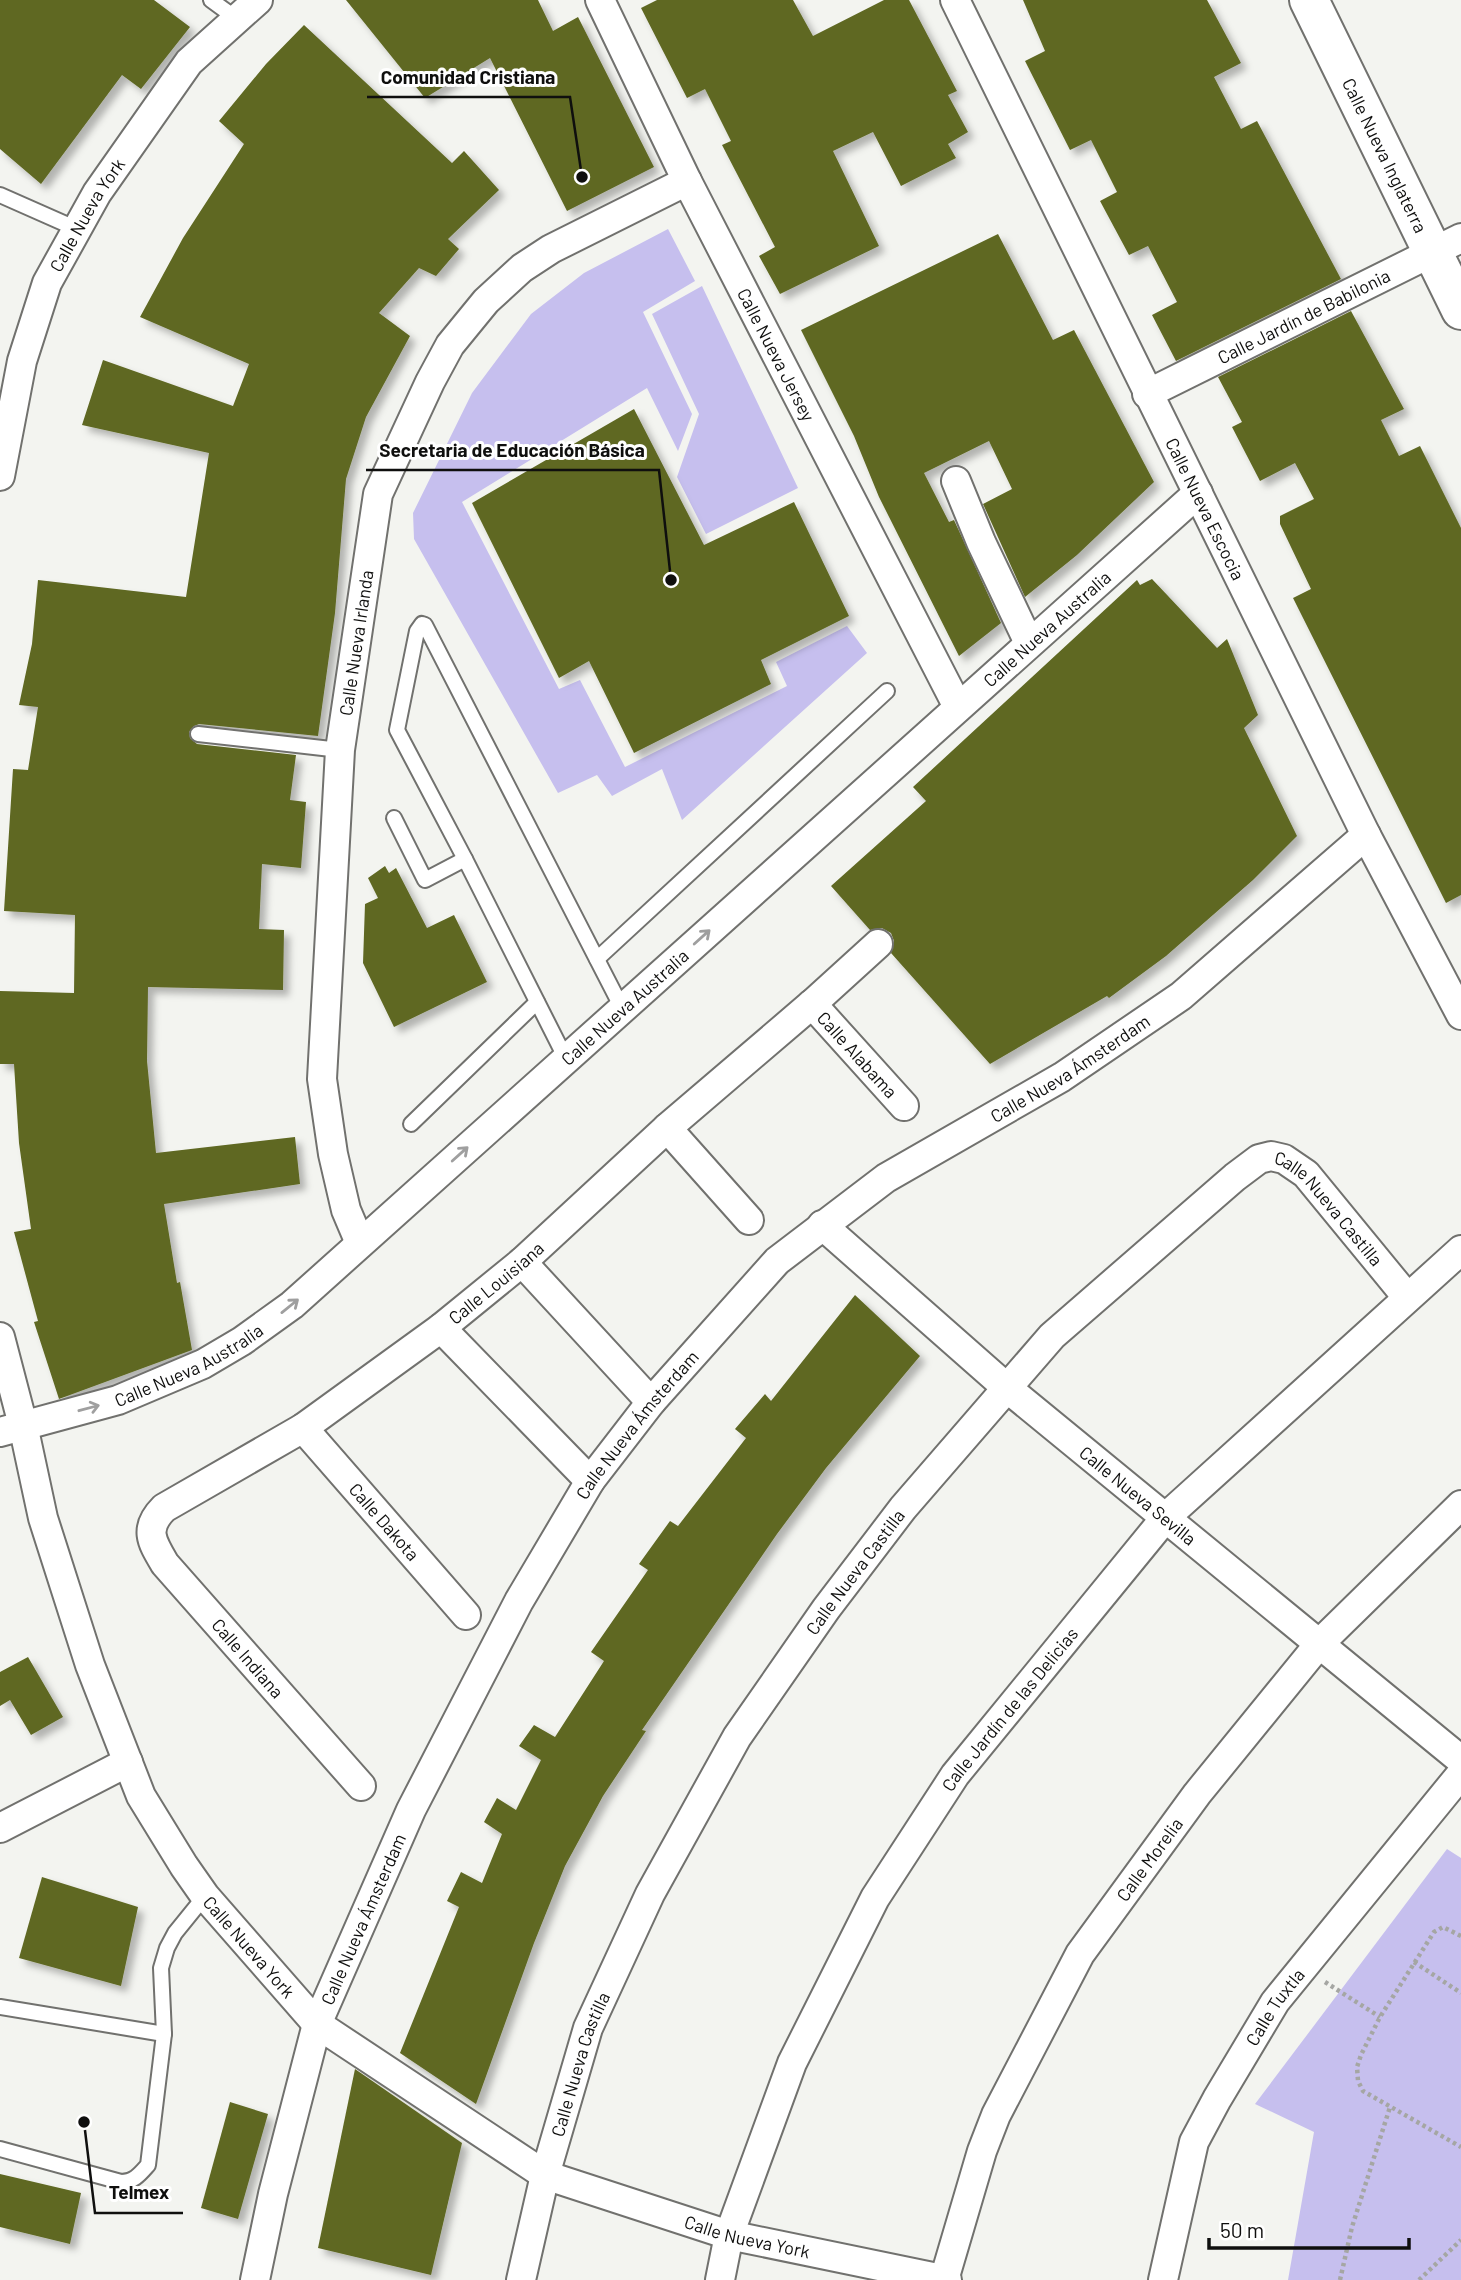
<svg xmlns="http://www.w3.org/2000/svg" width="1461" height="2280" viewBox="0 0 1461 2280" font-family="Barlow,sans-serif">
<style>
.green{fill:#c6bfee}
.building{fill:#5e6722;filter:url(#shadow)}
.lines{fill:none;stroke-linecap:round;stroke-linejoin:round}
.lane-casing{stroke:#71716e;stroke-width:18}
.street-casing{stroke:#71716e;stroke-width:32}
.secondary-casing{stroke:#71716e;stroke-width:42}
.path{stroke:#a5a6a3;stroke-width:4.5;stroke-dasharray:3.5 3.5;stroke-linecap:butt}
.lane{stroke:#fff;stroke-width:14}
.street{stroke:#fff;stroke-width:28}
.secondary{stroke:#fff;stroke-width:38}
.oneway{stroke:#9f9f9f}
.labels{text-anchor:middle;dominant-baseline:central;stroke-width:6;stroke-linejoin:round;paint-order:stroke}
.street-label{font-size:18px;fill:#0f0f0e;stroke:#fff}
.leader{fill:none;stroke:#0f0f0e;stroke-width:2.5}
.callout-dot{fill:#0f0f0e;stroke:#fff;stroke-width:2.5}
.callout-label{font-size:19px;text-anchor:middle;font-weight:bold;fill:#0f0f0e;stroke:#fff;stroke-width:6;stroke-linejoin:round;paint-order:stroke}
</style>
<defs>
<filter id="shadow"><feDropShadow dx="6" dy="6" stdDeviation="3.5" flood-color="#0004"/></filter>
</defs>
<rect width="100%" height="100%" fill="#f3f4f0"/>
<!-- green -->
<g class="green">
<path d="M 668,229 L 695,281 L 643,312 L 692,414 L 678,451 L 647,388 L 462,502 L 559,689 L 580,680 L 625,767 L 787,686 L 776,662 L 847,626 L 867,653 L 682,820 L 662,769 L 612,796 L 597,775 L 558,793 L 414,539 L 413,513 L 472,393 L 531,314 L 584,273 Z"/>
<path d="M 702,286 L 798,488 L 706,534 L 677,477 L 699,414 L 652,314 Z"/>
<path d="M 1447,1849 L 1461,1858 L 1461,2280 L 1288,2280 L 1314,2132 L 1255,2104 Z"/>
</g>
<!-- building -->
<g class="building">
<path d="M 0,0 L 154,0 L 190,27 L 141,89 L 122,75 L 41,184 L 0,149 Z"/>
<path d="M 346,0 L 538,0 L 553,31 L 578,17 L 654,167 L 567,211 L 490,58 L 425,98 Z"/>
<path d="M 657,0 L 793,0 L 813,36 L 884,0 L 909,0 L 957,91 L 948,95 L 968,132 L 948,144 L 956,158 L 901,186 L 873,132 L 833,151 L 879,246 L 780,294 L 759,256 L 775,247 L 722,145 L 731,141 L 705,89 L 687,98 L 641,8 Z"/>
<path d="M 1023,0 L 1207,0 L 1241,63 L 1214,77 L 1241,129 L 1257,121 L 1341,279 L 1176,361 L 1152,315 L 1177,302 L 1148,246 L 1129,255 L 1100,201 L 1117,192 L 1091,140 L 1070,150 L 1025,61 L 1045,51 Z"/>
<path d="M 304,25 L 452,163 L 464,151 L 499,190 L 448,239 L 459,249 L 436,276 L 419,268 L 379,313 L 410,336 L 366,417 L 346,479 L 335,613 L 318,736 L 199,724 L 194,726 L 189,732 L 190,738 L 197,744 L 296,755 L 290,800 L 306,802 L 301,868 L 262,864 L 259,929 L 284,930 L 283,990 L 148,987 L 147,1061 L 156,1153 L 295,1137 L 300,1184 L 164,1204 L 177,1283 L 180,1282 L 192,1350 L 59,1399 L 34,1322 L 38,1321 L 14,1232 L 31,1229 L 19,1143 L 14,1064 L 0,1064 L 0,991 L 74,993 L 75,915 L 4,911 L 13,769 L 28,770 L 38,707 L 19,705 L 32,644 L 38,580 L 186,597 L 209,453 L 82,425 L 103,360 L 233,406 L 249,364 L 140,317 L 183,238 L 244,144 L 219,121 L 266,64 Z"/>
<path d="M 998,234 L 1053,340 L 1074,330 L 1154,482 L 1077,555 L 1025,597 L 983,504 L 1012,489 L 989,441 L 924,473 L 949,522 L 954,520 L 1001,623 L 959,656 L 879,497 L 854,436 L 801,330 Z"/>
<path d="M 1351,311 L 1404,409 L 1381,420 L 1399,456 L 1420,446 L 1461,528 L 1461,895 L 1446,903 L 1293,598 L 1311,589 L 1280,524 L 1280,516 L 1314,499 L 1295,463 L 1260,481 L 1232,427 L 1242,422 L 1218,377 Z"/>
<path d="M 634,409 L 704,545 L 794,502 L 849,616 L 761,660 L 771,684 L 634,753 L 589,661 L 559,678 L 472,503 Z"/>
<path d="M 1152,579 L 1217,648 L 1227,639 L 1258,715 L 1244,728 L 1297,836 L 1253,880 L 1166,956 L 1109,998 L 1107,996 L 990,1064 L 891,953 L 894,941 L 891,933 L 882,928 L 870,930 L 831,886 L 926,801 L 913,787 L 1137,580 L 1140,585 Z"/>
<path d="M 385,866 L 389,873 L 396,868 L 427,928 L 454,915 L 487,982 L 394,1027 L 363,963 L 365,904 L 378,898 L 368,878 Z"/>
<path d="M 855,1295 L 920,1356 L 826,1468 L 777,1534 L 642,1730 L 646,1731 L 603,1796 L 565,1866 L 534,1943 L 476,2104 L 400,2053 L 459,1907 L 447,1901 L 461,1872 L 482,1883 L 502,1834 L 484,1822 L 497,1798 L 516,1810 L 541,1760 L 519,1746 L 534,1725 L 555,1737 L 604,1661 L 591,1652 L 648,1570 L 639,1564 L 670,1521 L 678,1526 L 746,1438 L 735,1429 L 765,1394 L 771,1401 Z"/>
<path d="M 28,1657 L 63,1717 L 31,1735 L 10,1700 L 0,1706 L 0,1672 Z"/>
<path d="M 42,1877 L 138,1907 L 121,1986 L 19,1958 Z"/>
<path d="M 355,2069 L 462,2143 L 431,2275 L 318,2248 Z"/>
<path d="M 230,2102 L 268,2114 L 238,2219 L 201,2208 Z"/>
<path d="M 0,2174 L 81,2193 L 70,2244 L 0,2227 Z"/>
</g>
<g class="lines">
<defs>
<g id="lane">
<path d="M 211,0 L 237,19"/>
<path d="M 0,195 L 77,229"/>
<path d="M 198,734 L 340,750"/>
<path d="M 394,818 L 425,880 L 465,859"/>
<path d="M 597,959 L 887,691"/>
<path d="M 566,1059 L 465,859 L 397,730 L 417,631 L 422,624 L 425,625 L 622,1008"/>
<path d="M 411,1124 L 537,1002"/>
<path d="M 0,2007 L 164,2034"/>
<path d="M 0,2149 L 121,2182 C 134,2182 140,2174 148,2165 L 164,2034 L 161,1968 L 167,1948 L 175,1933 L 205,1896"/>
</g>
<g id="street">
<path id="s1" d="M 600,0 L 687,181 L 958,707"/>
<path id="s2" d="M 955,0 L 1366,835 L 1461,1015"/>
<path id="s3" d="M 1147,394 L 1461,238"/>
<path id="s4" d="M 0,476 L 22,361 L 47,283 L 97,193 L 189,62 L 258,0"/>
<path d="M 956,481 L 981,542 L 1029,643"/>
<path id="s5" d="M 812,1004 L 904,1106"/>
<path d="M 667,1128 L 749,1220"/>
<path id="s6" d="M 822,1225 L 1007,1388 L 1461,1760"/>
<path id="s7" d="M 360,1243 L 346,1210 L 333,1154 L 322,1079 L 340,750 L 378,494 L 430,382 L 450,345 L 486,301 L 522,268 L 551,249 L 687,181"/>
<path d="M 522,1262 L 651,1402"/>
<path d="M 441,1328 L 590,1481"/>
<path id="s8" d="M 0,1337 L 23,1425 L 43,1518 L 90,1665 L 141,1796 L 184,1866 L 205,1896 L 317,2024 L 545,2175 L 729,2235 L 947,2280"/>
<path id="s9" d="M 303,1428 L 466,1615"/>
<path id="s10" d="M 0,1432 L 118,1400 L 203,1364 L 242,1341 L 292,1305 L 1198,493"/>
<path id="s11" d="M 361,1786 L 165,1564 C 152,1542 143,1529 164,1508 L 303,1428 L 441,1328 L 522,1262 L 667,1128 L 812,1004 L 878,944"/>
<path d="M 0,1828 L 128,1762"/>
<path id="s12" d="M 255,2280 L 273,2194 L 317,2024 L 411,1810 L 519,1601 L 590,1481 L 651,1402 L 777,1261 L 886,1178 L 1062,1077 L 1181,996 L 1366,835"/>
<path id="s13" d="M 521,2280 L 545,2175 L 588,2028 L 650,1894 L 737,1737 L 826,1609 L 903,1508 L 1052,1336 L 1235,1177 L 1259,1159 L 1271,1156 L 1284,1159 L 1306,1174 L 1407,1297"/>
<path id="s14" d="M 720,2280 L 729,2235 L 792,2063 L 875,1898 L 955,1775 L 1166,1517 L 1461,1250"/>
<path id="s15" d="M 944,2280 L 982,2151 L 996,2115 L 1080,1954 L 1197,1794 L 1320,1643 L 1461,1505"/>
<path id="s16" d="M 1163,2280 L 1194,2142 L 1217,2099 L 1275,2002 L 1461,1774"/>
</g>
<g id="secondary">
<path id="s17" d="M 1309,0 L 1461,310"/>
</g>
</defs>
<!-- lane casing -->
<use href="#lane" class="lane-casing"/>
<!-- street casing -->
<use href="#street" class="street-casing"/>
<!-- secondary casing -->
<use href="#secondary" class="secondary-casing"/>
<!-- path -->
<g class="path">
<path d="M 1461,1936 L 1443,1927 L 1434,1932 L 1380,2017 L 1361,2055 L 1357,2067 L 1358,2081 L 1363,2091 L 1461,2147"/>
<path d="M 1414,1962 L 1461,1993"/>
<path d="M 1325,1982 L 1380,2017"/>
<path d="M 1340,2280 L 1352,2227 L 1390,2107"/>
<path d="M 1419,2280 L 1461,2240"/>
</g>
<!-- lane -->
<use href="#lane" class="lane"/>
<!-- street -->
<use href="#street" class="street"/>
<!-- secondary -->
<use href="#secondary" class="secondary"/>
</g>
<!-- one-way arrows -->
<defs><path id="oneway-shaft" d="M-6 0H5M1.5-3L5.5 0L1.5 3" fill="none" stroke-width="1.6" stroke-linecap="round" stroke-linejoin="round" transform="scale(1.75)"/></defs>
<g class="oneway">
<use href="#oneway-shaft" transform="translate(702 937) rotate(-42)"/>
<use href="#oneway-shaft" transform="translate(460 1154) rotate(-42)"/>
<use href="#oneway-shaft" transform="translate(290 1306) rotate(-39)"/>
<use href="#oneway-shaft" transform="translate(89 1408) rotate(-15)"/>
</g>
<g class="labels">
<!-- street labels -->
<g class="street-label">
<text stroke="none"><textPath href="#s17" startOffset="173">Calle Nueva Inglaterra</textPath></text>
<text stroke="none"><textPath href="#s4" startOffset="278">Calle Nueva York</textPath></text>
<text stroke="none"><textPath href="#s3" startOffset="175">Calle Jardín de Babilonia</textPath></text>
<text stroke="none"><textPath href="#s1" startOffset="396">Calle Nueva Jersey</textPath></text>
<text stroke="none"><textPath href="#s2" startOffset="567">Calle Nueva Escocia</textPath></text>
<text stroke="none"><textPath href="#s10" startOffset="1335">Calle Nueva Australia</textPath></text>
<text stroke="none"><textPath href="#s7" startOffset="607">Calle Nueva Irlanda</textPath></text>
<text stroke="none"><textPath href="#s10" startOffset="768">Calle Nueva Australia</textPath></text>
<text stroke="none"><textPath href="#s5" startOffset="68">Calle Alabama</textPath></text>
<text stroke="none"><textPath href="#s12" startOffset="1512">Calle Nueva Ámsterdam</textPath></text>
<text stroke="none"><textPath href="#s13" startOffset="1463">Calle Nueva Castilla</textPath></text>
<text stroke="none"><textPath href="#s11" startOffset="761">Calle Louisiana</textPath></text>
<text stroke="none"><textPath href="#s10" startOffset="201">Calle Nueva Australia</textPath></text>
<text stroke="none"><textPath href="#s12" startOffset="945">Calle Nueva Ámsterdam</textPath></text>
<text stroke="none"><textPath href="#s6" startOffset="416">Calle Nueva Sevilla</textPath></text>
<text stroke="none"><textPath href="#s9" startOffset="124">Calle Dakota</textPath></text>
<text stroke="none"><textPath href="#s13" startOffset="791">Calle Nueva Castilla</textPath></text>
<text transform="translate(248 1658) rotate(49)">Calle Indiana</text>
<text stroke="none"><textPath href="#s14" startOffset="646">Calle Jardín de las Delicias</textPath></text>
<text stroke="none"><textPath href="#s15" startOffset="472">Calle Morelia</textPath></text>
<text stroke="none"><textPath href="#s12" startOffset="378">Calle Nueva Ámsterdam</textPath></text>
<text stroke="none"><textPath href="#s8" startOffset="667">Calle Nueva York</textPath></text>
<text stroke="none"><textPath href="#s16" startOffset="299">Calle Tuxtla</textPath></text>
<text stroke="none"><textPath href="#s13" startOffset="224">Calle Nueva Castilla</textPath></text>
<text stroke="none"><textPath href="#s8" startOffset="1255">Calle Nueva York</textPath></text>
</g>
</g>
<!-- callouts -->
<path class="leader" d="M582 177L570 97H367M671 580L659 470H366M84 2122L95 2213H183"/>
<g class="callout-dot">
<circle cx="582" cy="177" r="7"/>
<circle cx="671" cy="580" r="7"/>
<circle cx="84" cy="2122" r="7"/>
</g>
<g class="callout-label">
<text x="468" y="84">Comunidad Cristiana</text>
<text x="512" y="457">Secretaria de Educación Básica</text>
<text x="139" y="2199">Telmex</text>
</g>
<!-- scale -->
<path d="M1209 2238v10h200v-10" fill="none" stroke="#0f0f0e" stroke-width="3.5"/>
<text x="1220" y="2238" font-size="21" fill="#0f0f0e" stroke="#ffffff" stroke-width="5" paint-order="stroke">50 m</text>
</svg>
